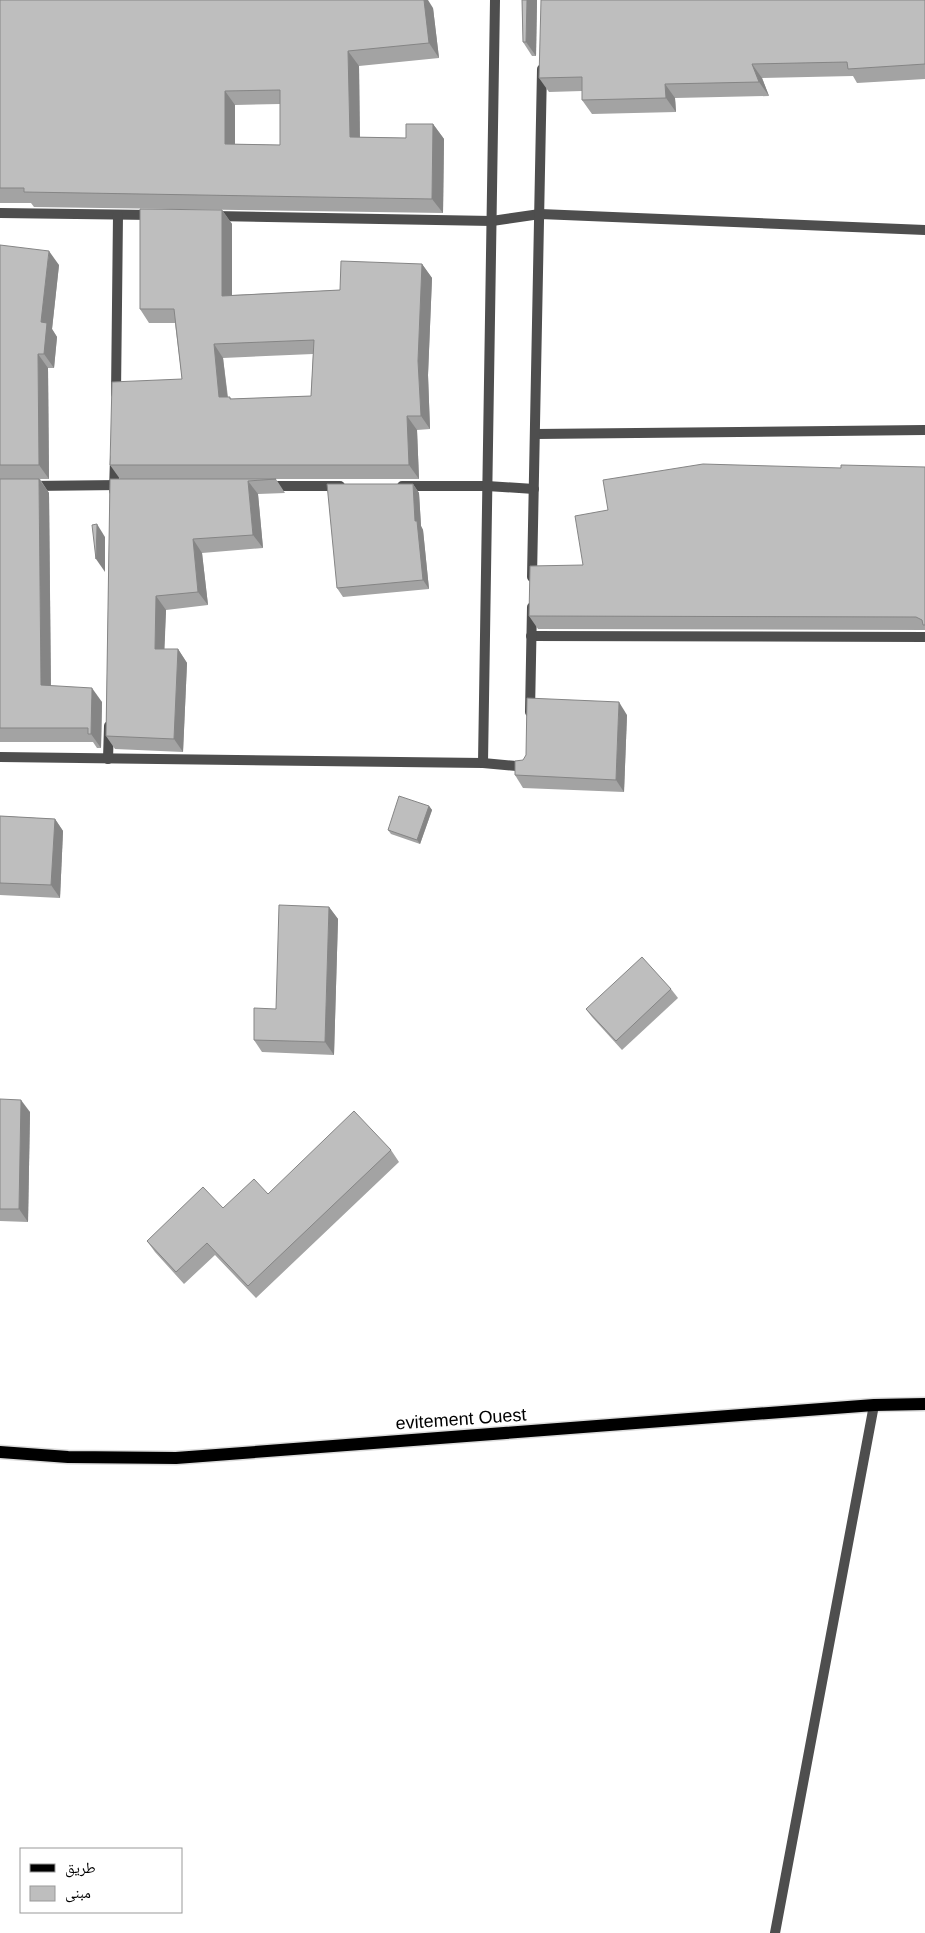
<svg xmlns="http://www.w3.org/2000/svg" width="925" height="1933" viewBox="0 0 925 1933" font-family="Arial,'Noto Naskh Arabic',sans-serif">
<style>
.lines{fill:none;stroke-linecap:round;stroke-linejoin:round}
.primary-casing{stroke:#dbdbdb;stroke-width:15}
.minor{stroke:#4e4e4e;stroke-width:10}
.primary{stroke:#000;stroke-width:12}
.wall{fill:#a3a3a3;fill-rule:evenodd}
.shaded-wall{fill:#858585}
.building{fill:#bebebe;stroke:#858585;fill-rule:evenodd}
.labels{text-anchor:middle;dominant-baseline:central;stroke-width:4;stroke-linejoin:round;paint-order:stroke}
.street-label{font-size:18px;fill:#000;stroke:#fff}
</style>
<rect width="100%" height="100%" fill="#fff"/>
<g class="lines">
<defs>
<path id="primary" d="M 0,1452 L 68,1457 L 176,1458 L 874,1405 L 925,1404"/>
</defs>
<!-- primary casing -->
<use href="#primary" class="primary-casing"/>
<!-- minor -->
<g class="minor">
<path d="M 0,213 L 152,215"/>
<path d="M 214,216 L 492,221 L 540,214 L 925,230"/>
<path d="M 116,394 L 118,215"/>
<path d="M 535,434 L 925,430"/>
<path d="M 32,486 L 120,485"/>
<path d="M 267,486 L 340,486"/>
<path d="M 402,486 L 487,486 L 534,489"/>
<path d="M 114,491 L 115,458"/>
<path d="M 532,577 L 542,69"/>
<path d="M 531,636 L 925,637"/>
<path d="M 530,712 L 532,607"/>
<path d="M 0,757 L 483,763 L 528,767"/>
<path d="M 108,759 L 109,726"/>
<path d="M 483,763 L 495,0"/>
<path d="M 775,1933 L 874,1405"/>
</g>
<!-- primary -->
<use href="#primary" class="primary"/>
</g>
<!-- wall -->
<g class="wall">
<path d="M 0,0 L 433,8 L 439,58 L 359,66 L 360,137 L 406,138 L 433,124 L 444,139 L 443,213 L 34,207 L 31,203 L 0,203 ZM 280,104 L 280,145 L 235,144 L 235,105 Z"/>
<path d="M 522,0 L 537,0 L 536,56 L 532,56 L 523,42 Z"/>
<path d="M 925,0 L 925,79 L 857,83 L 853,76 L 762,78 L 769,96 L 675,98 L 676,112 L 592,114 L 582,100 L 582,91 L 549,92 L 539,78 Z"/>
<path d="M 222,210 L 232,224 L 232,295 L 340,290 L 422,264 L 432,278 L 428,375 L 430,429 L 417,430 L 419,479 L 120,479 L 110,465 L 182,379 L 175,323 L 149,323 L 140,309 ZM 313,354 L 311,396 L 232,399 L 228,397 L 223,358 Z"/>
<path d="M 0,245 L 59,265 L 52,329 L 57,337 L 54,368 L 48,368 L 49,479 L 40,479 L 49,493 L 51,686 L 102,702 L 101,748 L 97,748 L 93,742 L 0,742 Z"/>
<path d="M 925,467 L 925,630 L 538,629 L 529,616 L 583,565 L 608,510 L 841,468 Z"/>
<path d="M 110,479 L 276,479 L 285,493 L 258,494 L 263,548 L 202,553 L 208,605 L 166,610 L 164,649 L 178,649 L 187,663 L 183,752 L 115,749 L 106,736 Z"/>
<path d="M 413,484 L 419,493 L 421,526 L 423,530 L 429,589 L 343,597 L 337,588 Z"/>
<path d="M 627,715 L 624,792 L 523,788 L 515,775 L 523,760 Z"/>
<path d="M 429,806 L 432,810 L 420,844 L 391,834 L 388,830 Z"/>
<path d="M 0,816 L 55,819 L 63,831 L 60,898 L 0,895 Z"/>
<path d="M 329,907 L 338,919 L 334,1055 L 262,1052 L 254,1040 L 276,1009 Z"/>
<path d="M 671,989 L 678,998 L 622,1050 L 592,1017 L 586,1009 Z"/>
<path d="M 0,1099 L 30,1112 L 28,1222 L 0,1221 Z"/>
<path d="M 391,1150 L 399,1162 L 256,1298 L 215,1255 L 184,1284 L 155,1252 L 147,1241 L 223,1208 L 268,1194 Z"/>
</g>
<!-- shaded-wall -->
<g class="shaded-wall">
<path d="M 420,0 L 428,0 L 433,8 L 439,58 L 429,43 Z"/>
<path d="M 527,0 L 537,0 L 536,56 L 526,42 Z"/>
<path d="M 348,51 L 359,66 L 360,151 L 350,137 Z"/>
<path d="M 752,64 L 762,78 L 769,96 L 759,82 Z"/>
<path d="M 665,84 L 675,98 L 676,112 L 666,98 Z"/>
<path d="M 225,91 L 235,105 L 235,158 L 225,144 Z"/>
<path d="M 433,124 L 444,139 L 443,213 L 432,199 Z"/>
<path d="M 222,210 L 232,224 L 232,310 L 222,296 Z"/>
<path d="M 49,251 L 59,265 L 52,329 L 57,337 L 54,368 L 44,354 L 41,322 Z"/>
<path d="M 422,264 L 432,278 L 428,375 L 430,429 L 421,416 L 418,361 Z"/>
<path d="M 214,344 L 223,358 L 229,411 L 219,397 Z"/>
<path d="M 38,354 L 48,368 L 49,479 L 39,465 Z"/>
<path d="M 407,416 L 417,430 L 419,479 L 409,465 Z"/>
<path d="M 39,479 L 49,493 L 51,700 L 41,685 Z"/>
<path d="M 248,481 L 258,494 L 263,548 L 253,535 Z"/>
<path d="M 413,484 L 419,493 L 421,526 L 423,530 L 429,589 L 423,580 L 415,521 Z"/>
<path d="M 97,524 L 105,537 L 105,572 L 96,559 Z"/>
<path d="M 193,539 L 202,553 L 208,605 L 198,592 Z"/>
<path d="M 156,596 L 166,610 L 164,662 L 155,649 Z"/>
<path d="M 178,649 L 187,663 L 183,752 L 174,739 Z"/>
<path d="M 92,688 L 102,702 L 101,748 L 91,734 Z"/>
<path d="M 619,702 L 627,715 L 624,792 L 616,780 Z"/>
<path d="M 429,806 L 432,810 L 420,844 L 417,840 Z"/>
<path d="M 55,819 L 63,831 L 60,898 L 51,885 Z"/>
<path d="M 329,907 L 338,919 L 334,1055 L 325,1042 Z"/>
<path d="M 21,1100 L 30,1112 L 28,1222 L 19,1209 Z"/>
</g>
<!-- building -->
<g class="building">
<path d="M 0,0 L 424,0 L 429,43 L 348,51 L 350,137 L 406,138 L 406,124 L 433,124 L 432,199 L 24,192 L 24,188 L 0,188 ZM 280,90 L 280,145 L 225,144 L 225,91 Z"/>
<path d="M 522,0 L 527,0 L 526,42 L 523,42 Z"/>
<path d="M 541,0 L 925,0 L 925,64 L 848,69 L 847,62 L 752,64 L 759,82 L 665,84 L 666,98 L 582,100 L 582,77 L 539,78 Z"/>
<path d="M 140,209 L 222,210 L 222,296 L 340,290 L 341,261 L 422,264 L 418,361 L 421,416 L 407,416 L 409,465 L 110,465 L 112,382 L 182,379 L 174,309 L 140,309 ZM 314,340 L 311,396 L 230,399 L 230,397 L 219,397 L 214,344 Z"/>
<path d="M 0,245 L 49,251 L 41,322 L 47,323 L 44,354 L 38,354 L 39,465 L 0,465 Z"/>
<path d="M 703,464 L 841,468 L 841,465 L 925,467 L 925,625 L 923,625 L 922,620 L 916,617 L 529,616 L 530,566 L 583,565 L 575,516 L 608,510 L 603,480 Z"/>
<path d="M 0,479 L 39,479 L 41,685 L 92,688 L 91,734 L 88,734 L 88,728 L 0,728 Z"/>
<path d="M 110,479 L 276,479 L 248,481 L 253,535 L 193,539 L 198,592 L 156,596 L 155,649 L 178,649 L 174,739 L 106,736 Z"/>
<path d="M 327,484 L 413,484 L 415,521 L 417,521 L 423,580 L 337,588 Z"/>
<path d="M 97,524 L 96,559 L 92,525 Z"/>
<path d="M 527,698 L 619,702 L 616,780 L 515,775 L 515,761 L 523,760 L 526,755 Z"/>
<path d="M 399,796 L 429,806 L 417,840 L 388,830 Z"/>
<path d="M 0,816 L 55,819 L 51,885 L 0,883 Z"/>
<path d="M 279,905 L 329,907 L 325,1042 L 254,1040 L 254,1008 L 276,1009 Z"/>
<path d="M 642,957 L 671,989 L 616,1041 L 586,1009 Z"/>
<path d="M 0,1099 L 21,1100 L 19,1209 L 0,1209 Z"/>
<path d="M 354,1111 L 391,1150 L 248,1286 L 207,1243 L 176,1272 L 147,1241 L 203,1187 L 223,1208 L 254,1179 L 268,1194 Z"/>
</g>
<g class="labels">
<!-- street labels -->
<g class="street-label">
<text transform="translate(461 1419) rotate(-4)">evitement Ouest</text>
</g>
</g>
<!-- legend -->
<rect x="20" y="1848" width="162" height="65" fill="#ffffff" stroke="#999999"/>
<rect x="30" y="1864" width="25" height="8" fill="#000000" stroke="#999999"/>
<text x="65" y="1873" font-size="15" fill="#000000">طريق</text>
<rect x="30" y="1886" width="25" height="15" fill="#bebebe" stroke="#999999"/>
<text x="65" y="1898" font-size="15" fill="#000000">مبنى</text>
</svg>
